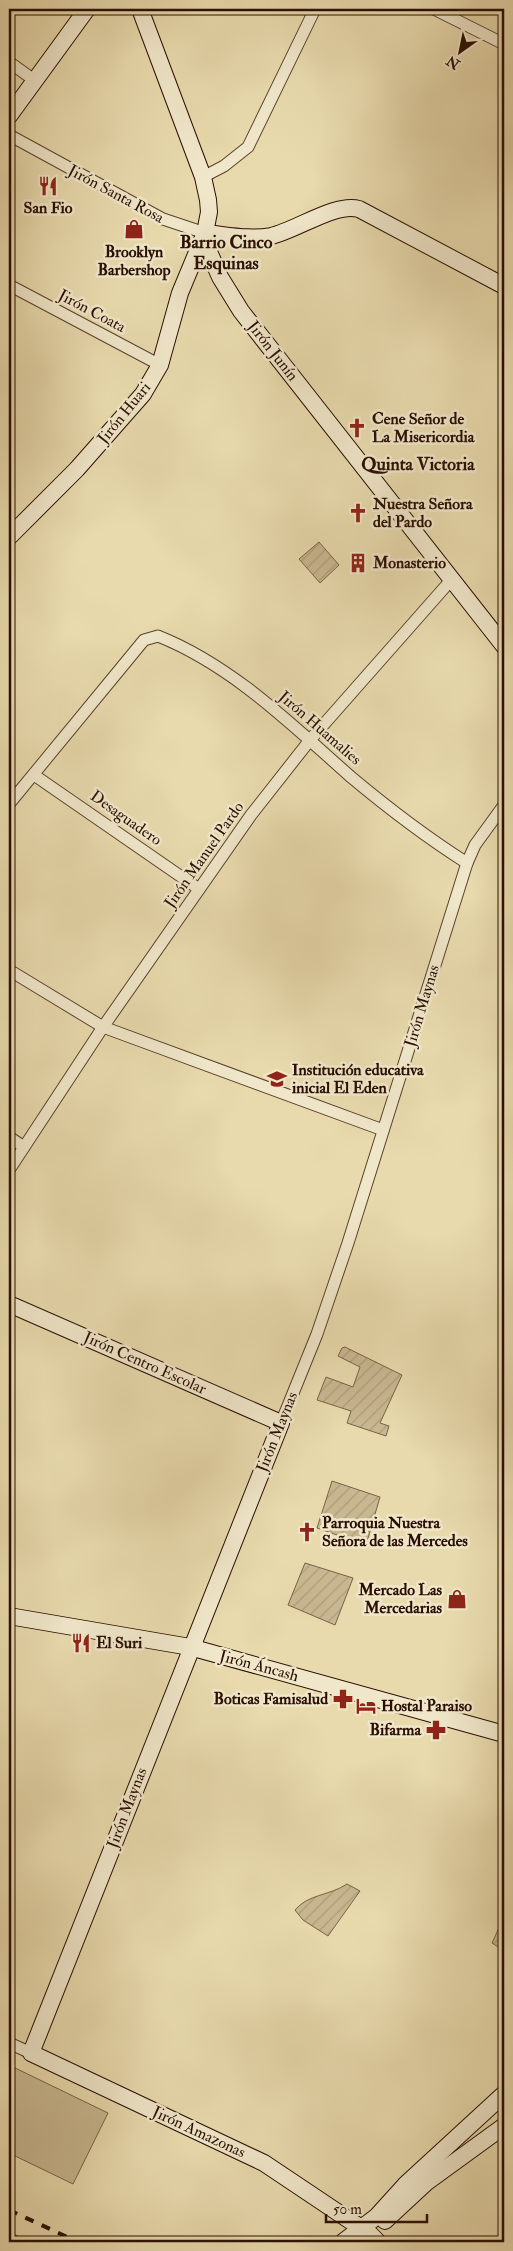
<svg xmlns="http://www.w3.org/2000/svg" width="513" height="2251" viewBox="0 0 513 2251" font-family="'IM FELL Double Pica',serif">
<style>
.garden{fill:url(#garden-furrows);stroke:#786248}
.pitch{fill:#c8b790;stroke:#786248}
.water{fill:url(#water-ripples);stroke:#755f45}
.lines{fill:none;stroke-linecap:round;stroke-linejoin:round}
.street-casing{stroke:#59412c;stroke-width:13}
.secondary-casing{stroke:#290e01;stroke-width:18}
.street{stroke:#f0e7ca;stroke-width:11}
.secondary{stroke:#f0e7ca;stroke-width:16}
.rail{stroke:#290e01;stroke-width:4;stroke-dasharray:9 9;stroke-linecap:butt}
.labels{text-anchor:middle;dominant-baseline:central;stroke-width:5;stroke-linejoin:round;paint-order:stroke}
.street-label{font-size:16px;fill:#290e01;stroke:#f0e7ca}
.poi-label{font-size:16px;font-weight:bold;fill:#290e01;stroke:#f0e7ca;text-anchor:start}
.neighbourhood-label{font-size:18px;font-weight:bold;fill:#290e01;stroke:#f0e7ca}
</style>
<defs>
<pattern id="garden-furrows" width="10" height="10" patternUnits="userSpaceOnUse" patternTransform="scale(1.25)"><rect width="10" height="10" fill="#c8b790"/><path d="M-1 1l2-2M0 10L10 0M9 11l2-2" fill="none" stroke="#ac9c7a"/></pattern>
<pattern id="water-ripples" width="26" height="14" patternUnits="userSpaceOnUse" patternTransform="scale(1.25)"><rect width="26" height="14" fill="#a79573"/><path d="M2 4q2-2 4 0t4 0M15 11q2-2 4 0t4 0" fill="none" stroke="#88785c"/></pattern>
</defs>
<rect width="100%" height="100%" fill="#e8daad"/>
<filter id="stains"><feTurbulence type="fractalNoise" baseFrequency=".004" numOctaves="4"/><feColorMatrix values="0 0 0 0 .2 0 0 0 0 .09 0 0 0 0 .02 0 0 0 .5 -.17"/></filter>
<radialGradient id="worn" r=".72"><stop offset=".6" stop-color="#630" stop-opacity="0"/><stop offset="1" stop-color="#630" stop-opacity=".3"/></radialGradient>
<!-- garden -->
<g class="garden">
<path d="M 319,542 L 339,565 L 320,583 L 299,559 Z"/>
<path d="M 345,1347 L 402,1375 L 380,1423 L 389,1426 L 386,1436 L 347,1423 L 351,1411 L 317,1400 L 326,1377 L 353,1387 L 360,1367 L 338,1356 L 342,1348 Z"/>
<path d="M 332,1481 L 380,1497 L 366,1545 L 317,1528 Z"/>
<path d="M 305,1563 L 353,1578 L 335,1625 L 288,1605 Z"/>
<path d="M 347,1884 L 360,1891 L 328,1936 L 303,1920 L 295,1910 C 308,1894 329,1896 347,1884 Z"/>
<path d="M 504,1917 L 504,1951 L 492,1943 Z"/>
</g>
<!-- pitch -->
<path class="pitch" d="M 9,2065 L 108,2113 L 73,2184 L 9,2153 Z"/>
<!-- water -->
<path class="water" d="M 9,2232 L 31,2242 L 9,2242 Z"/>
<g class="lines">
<defs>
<g id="street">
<path d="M 434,9 L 504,44"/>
<path d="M 9,62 L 34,80"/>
<path d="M 9,135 L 163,219 L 205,233"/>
<path d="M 203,177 L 224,166 L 248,147 L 315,9"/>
<path d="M 9,285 L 160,365"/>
<path d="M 34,775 L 199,889"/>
<path d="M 9,804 L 144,640 L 158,636 C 233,666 292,725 351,777 C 388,808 426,837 467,863"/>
<path d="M 9,970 L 103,1027 L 383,1130"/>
<path d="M 9,1137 L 24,1147"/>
<path d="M 9,1170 L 103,1027 L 251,815 L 310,740 L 452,579"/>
<path d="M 281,1423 L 317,1334 L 348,1243 L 467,863 L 475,845 L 504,805"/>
<path d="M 9,2043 L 31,2053"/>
</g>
<g id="secondary">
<path d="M 140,9 L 203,177 L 208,200 L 209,212 L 205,233 L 210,254 L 220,277 L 241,311 L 504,646"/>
<path d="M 9,116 L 87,9"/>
<path d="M 205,233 C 227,235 250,240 271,236 C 297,230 336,202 359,209 L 504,286"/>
<path d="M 9,537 L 77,469 L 143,394 L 160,365 L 180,293 L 205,233"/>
<path d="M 9,1304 L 281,1423 L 31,2053 L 264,2163 L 370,2234 L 378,2242"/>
<path d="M 9,1616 L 190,1647 L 504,1734"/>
<path d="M 385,2221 L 427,2182 L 504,2126"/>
<path d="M 343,2242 L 376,2217 L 405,2185 L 504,2094"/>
</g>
</defs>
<!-- street casing -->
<use href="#street" class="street-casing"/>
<!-- secondary casing -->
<use href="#secondary" class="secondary-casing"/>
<!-- street -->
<use href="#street" class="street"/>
<!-- secondary -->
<use href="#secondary" class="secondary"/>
<!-- rail -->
<path class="rail" d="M 9,2210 L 78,2242"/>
</g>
<!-- icons -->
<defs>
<symbol id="restaurant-bare" viewBox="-9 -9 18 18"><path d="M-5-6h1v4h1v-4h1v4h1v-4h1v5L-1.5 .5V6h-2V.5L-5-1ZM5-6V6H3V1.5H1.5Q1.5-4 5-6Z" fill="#8f2418" stroke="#f0e7ca" stroke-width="2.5" paint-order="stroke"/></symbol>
<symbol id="shop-bare" viewBox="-9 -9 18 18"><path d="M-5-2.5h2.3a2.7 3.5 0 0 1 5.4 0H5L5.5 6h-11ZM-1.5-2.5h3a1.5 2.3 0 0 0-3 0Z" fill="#8f2418" stroke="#f0e7ca" stroke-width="2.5" paint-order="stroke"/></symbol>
<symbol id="church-bare" viewBox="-9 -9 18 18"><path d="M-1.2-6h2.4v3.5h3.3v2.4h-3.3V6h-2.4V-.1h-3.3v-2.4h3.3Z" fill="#8f2418" stroke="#f0e7ca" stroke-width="2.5" paint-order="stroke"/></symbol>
<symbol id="building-bare" viewBox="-9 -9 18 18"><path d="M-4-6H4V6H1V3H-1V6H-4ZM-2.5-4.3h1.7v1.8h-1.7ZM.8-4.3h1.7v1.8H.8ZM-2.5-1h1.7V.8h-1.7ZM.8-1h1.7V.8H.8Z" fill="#8f2418" stroke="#f0e7ca" stroke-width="2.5" paint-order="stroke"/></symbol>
<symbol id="school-bare" viewBox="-9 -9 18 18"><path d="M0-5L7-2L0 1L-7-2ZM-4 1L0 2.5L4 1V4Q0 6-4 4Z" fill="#8f2418" stroke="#f0e7ca" stroke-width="2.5" paint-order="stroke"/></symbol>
<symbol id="pharmacy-bare" viewBox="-9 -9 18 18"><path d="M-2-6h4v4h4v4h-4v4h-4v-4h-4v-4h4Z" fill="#8f2418" stroke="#f0e7ca" stroke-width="2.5" paint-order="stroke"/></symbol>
<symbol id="hotel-bare" viewBox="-9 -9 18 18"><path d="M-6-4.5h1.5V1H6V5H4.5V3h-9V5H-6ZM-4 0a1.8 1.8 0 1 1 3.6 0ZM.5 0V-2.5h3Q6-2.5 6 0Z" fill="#8f2418" stroke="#f0e7ca" stroke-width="2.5" paint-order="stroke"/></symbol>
</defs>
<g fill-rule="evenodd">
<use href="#restaurant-bare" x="34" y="172" width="28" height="28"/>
<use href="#shop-bare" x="120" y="215" width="28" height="28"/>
<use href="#church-bare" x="343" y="414" width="28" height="28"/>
<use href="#church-bare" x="344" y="499" width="28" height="28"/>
<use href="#building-bare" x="344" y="549" width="28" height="28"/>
<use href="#school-bare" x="263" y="1065" width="28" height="28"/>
<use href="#church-bare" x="293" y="1518" width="28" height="28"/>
<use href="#shop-bare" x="443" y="1585" width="28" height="28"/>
<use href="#restaurant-bare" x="67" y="1629" width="28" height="28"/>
<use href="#pharmacy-bare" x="329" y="1685" width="28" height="28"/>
<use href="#hotel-bare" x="352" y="1692" width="28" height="28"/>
<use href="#pharmacy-bare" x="422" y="1716" width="28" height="28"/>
</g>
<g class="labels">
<!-- street labels -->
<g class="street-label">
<text transform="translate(116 194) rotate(28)">Jirón Santa Rosa</text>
<text transform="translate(92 311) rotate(28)">Jirón Coata</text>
<text transform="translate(273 351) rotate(52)">Jirón Junín</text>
<text transform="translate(124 413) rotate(-51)">Jirón Huari</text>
<text transform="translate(320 728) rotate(41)">Jirón Huamalies</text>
<text transform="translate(126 818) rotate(35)">Desaguadero</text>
<text transform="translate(204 855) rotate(-55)">Jirón Manuel Pardo</text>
<text transform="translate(422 1006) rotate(-73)">Jirón Maynas</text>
<text transform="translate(145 1363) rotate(24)">Jirón Centro Escolar</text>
<text transform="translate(277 1432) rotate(-68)">Jirón Maynas</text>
<text transform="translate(259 1666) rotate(15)">Jirón Áncash</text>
<text transform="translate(127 1808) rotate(-69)">Jirón Maynas</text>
<text transform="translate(199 2132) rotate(25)">Jirón Amazonas</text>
</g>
<!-- poi labels -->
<g class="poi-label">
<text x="48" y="208" text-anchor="middle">San Fio</text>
<text x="134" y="252" text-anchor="middle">Brooklyn<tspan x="134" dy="18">Barbershop</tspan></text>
<text x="372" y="419">Cene Señor de<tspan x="372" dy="18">La Misericordia</tspan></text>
<text x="373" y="504">Nuestra Señora<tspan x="373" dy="18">del Pardo</tspan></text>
<text x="373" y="563">Monasterio</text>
<text x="292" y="1070">Institución educativa<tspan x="292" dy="18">inicial El Eden</tspan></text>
<text x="322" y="1523">Parroquia Nuestra<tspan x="322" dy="18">Señora de las Mercedes</tspan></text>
<text x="442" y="1590" text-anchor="end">Mercado Las<tspan x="442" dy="18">Mercedarias</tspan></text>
<text x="96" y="1643">El Suri</text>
<text x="328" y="1699" text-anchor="end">Boticas Famisalud</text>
<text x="381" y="1706">Hostal Paraiso</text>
<text x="421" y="1730" text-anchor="end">Bifarma</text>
</g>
<!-- neighbourhood labels -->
<g class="neighbourhood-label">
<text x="226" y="242">Barrio Cinco<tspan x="226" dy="21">Esquinas</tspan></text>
<text x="418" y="464">Quinta Victoria</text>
</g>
</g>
<!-- margin -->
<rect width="513" height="2251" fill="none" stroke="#e8daad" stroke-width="30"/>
<rect x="10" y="10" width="493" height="2231" fill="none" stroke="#290e01" stroke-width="2.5"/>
<rect x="15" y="15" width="483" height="2221" fill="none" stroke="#290e01"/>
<!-- north arrow -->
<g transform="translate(460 52) rotate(213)" stroke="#f0e7ca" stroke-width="4" paint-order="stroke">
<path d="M0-4L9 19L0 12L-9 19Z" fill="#290e01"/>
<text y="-8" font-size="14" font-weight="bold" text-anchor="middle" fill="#290e01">N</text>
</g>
<!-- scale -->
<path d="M326 2214v8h101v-8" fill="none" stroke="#290e01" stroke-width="2.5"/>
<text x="333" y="2214" font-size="15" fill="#290e01" stroke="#f0e7ca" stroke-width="4" paint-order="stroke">50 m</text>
<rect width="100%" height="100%" filter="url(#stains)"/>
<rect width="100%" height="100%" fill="url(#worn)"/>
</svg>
